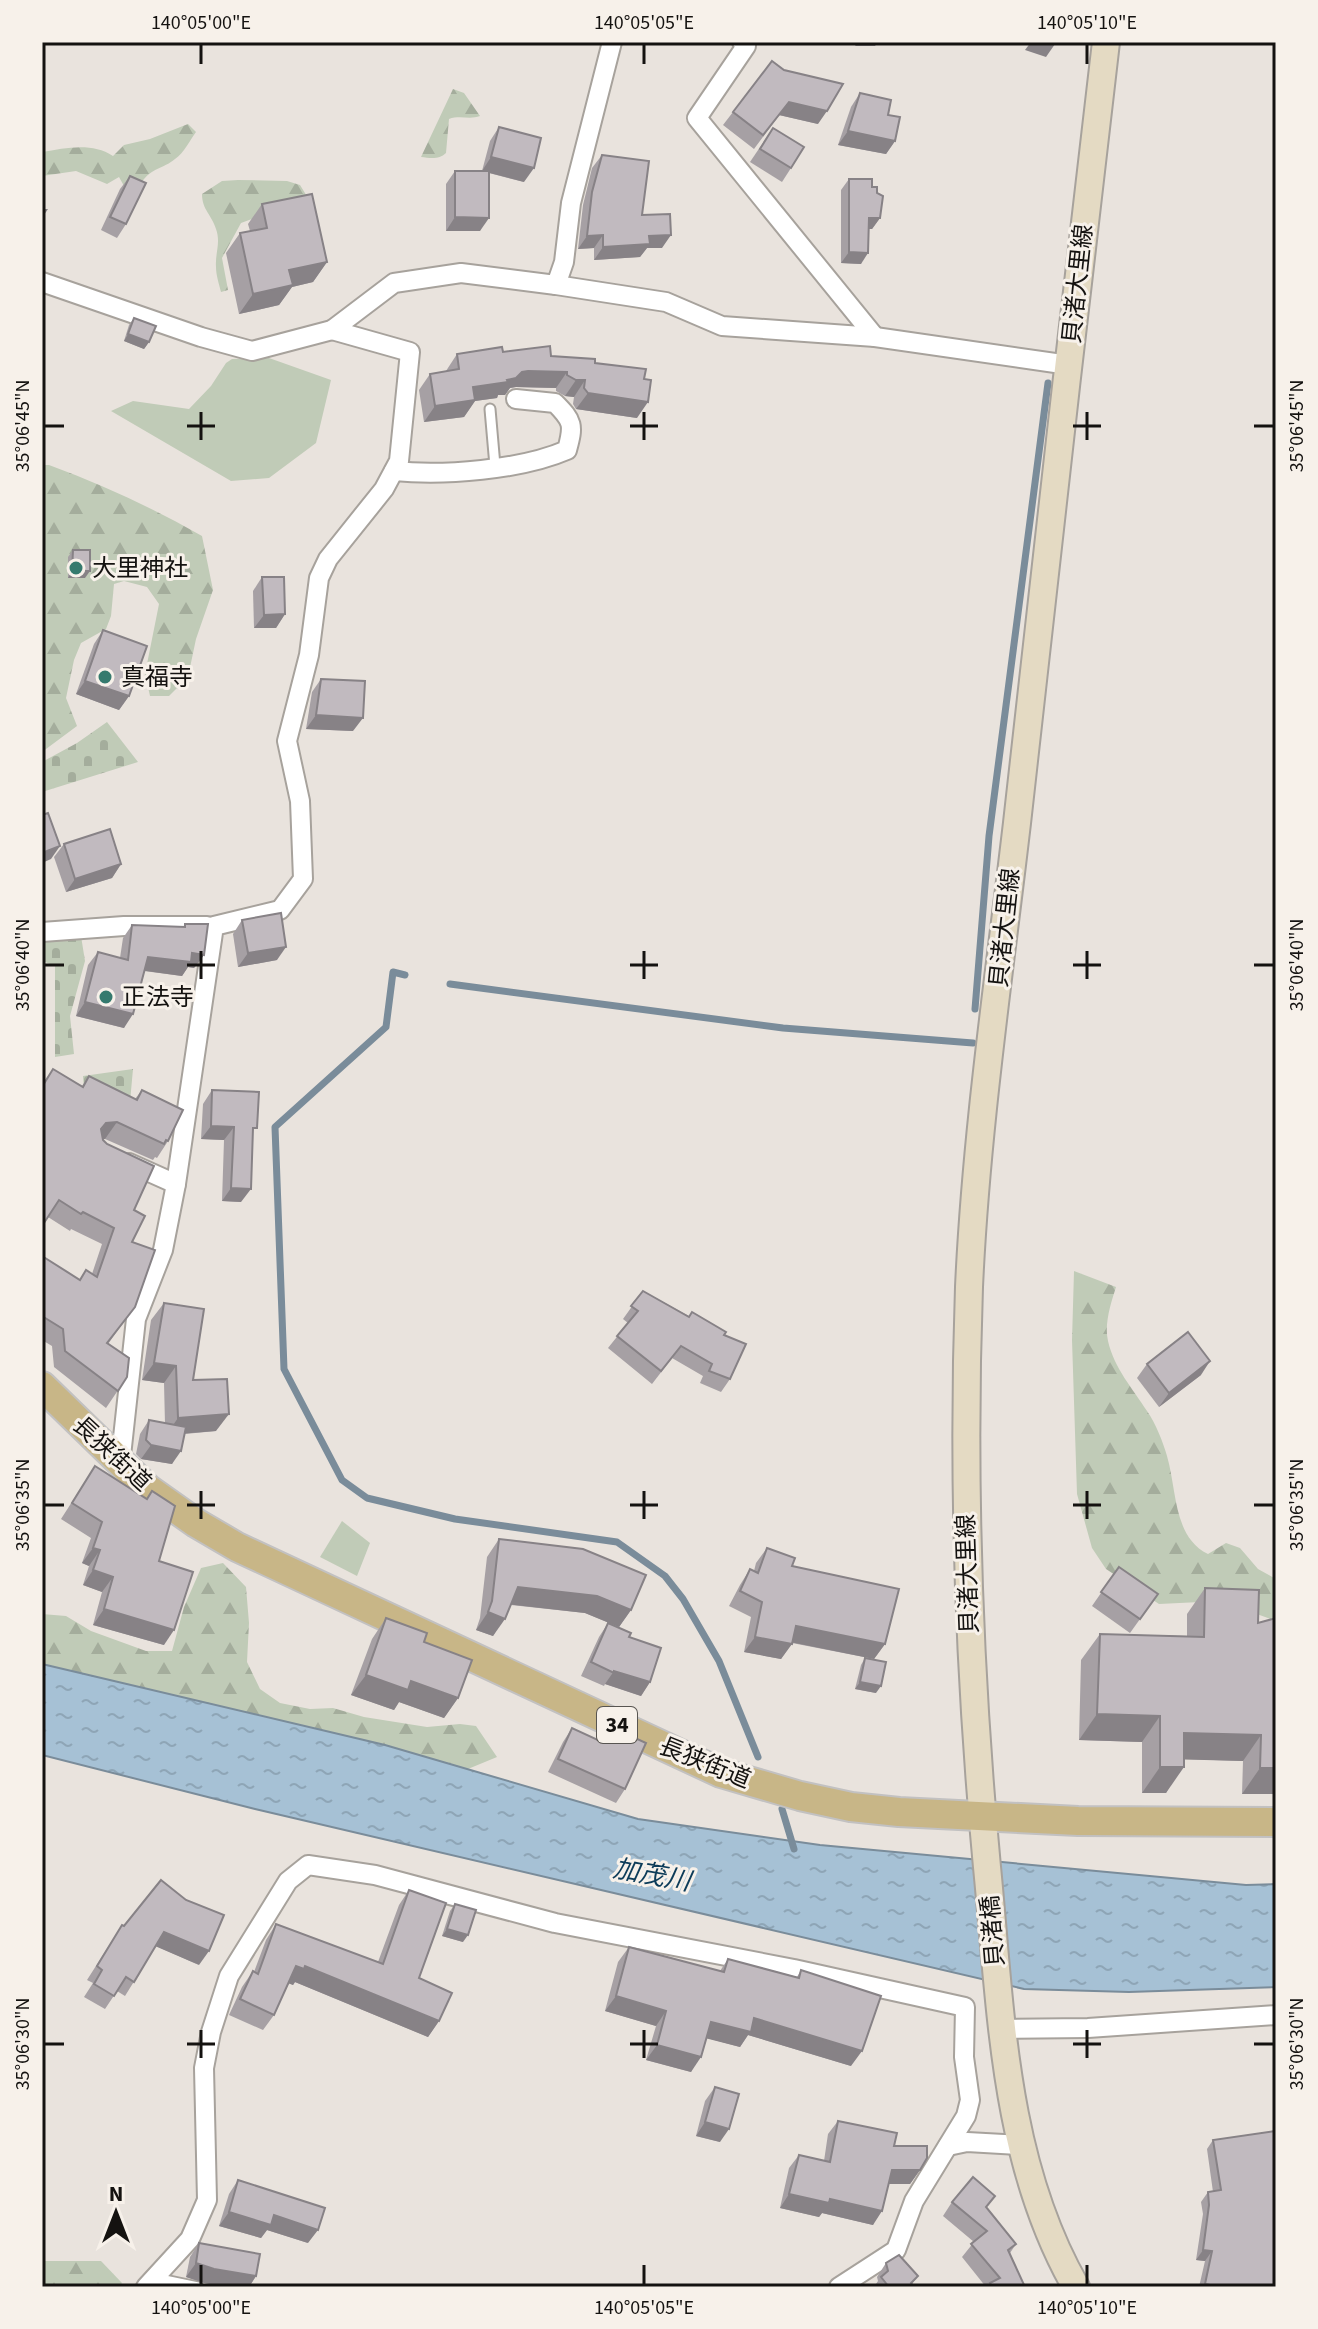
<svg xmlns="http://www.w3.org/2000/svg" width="1318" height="2329" viewBox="0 0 1318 2329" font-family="'Source Sans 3','Noto Sans JP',sans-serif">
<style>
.green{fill:#c0cbb7}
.forest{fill:url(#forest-firs)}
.cemetery{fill:url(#cemetery-stones)}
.water{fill:url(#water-ripples);stroke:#7a8c9a;stroke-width:2}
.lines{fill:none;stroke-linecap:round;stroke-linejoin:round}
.stream{stroke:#7a8c9a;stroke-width:7}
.lane-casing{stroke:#a7a29c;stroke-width:13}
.street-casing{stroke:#a7a29c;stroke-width:22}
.secondary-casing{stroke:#a7a29c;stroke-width:30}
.primary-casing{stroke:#c2c1c1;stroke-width:32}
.lane{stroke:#fff;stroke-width:9}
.street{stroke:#fff;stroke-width:18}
.secondary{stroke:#e4dac3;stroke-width:26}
.primary{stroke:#c8b687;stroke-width:28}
.wall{fill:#a6a0a4}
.shaded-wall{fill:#878286}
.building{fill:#c1babf;stroke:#878286;stroke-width:2}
.ticks{fill:none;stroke:#141210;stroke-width:3}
.poi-dot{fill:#357a6e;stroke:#f7f1ea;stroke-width:3}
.labels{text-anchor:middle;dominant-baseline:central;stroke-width:6;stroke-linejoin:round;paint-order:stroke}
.shield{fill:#f7f1ea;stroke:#585551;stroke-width:2}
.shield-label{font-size:22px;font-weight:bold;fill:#141210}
.street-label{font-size:24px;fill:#141210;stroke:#f7f1ea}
.poi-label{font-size:24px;fill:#141210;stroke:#f7f1ea;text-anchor:start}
.water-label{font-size:26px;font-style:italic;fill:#0d3c59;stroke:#f7f1ea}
.neatline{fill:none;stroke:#141210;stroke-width:3}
.ticks-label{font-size:20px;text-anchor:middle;fill:#141210}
</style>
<defs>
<pattern id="forest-firs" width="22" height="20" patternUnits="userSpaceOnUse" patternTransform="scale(2)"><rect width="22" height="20" fill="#c0cbb7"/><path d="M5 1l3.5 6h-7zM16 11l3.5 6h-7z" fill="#a4ad9c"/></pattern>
<pattern id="cemetery-stones" width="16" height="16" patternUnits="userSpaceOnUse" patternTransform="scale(2)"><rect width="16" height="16" fill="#c0cbb7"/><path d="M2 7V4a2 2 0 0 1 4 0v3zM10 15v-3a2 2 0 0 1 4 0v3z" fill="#a4ad9c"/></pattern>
<pattern id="water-ripples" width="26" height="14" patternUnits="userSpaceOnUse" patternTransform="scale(2)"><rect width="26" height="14" fill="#a6c1d5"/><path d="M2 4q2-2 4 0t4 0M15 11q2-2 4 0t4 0" fill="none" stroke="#8ea5b6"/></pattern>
</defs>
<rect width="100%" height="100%" fill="#e9e3dd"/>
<!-- green -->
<g class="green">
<path d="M 269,358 L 331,380 L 316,443 L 269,478 L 231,481 L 111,411 L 133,401 L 189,409 L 211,386 L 226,363 L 232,359 Z"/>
<path d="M 342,1521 L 370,1543 L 357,1576 L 320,1557 Z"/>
</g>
<!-- forest -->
<g class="forest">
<path d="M 453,89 L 464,93 L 480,116 C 470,120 460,115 449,119 L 446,153 C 439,160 430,158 421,157 Z"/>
<path d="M 188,124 L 196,132 C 190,140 184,153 175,159 C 163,169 151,168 142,182 L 124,186 L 119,177 L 107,184 L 76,171 L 42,176 L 42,152 C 66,148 92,142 113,156 L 124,145 L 150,139 Z"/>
<path d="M 238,180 L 287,181 L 300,185 L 308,198 L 241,223 L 222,258 L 228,290 L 221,292 C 219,284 216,275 216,267 C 215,253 221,243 216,229 C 212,215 202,210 202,194 L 222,181 Z"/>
<path d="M 42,465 L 49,465 C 103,485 153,508 202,536 L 213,590 L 196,639 L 188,677 L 169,696 L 150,696 L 145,674 L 159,604 L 147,587 L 124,581 L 114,584 L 111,616 L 106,629 L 81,643 L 74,660 L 66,698 L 77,726 L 42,752 Z"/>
<path d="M 1074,1271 L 1116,1287 C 1111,1303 1104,1324 1108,1341 C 1114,1368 1133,1389 1147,1411 C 1156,1424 1163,1442 1167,1456 C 1177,1490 1173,1537 1208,1554 L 1226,1543 L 1240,1548 L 1258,1569 L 1276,1579 L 1276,1621 L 1221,1601 L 1159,1604 L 1106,1569 L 1092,1548 L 1077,1494 L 1072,1340 Z"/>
<path d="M 223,1563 L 246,1587 L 249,1623 L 247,1662 L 260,1689 L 280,1703 L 310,1709 L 333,1708 L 364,1717 L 427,1727 L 460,1724 L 476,1726 L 497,1757 L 451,1776 L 42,1689 L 42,1614 L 66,1616 L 91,1631 L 146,1651 L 172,1651 L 184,1607 L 201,1568 Z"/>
<path d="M 42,2261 L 101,2261 L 122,2283 L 119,2287 L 42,2287 Z"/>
</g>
<!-- cemetery -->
<g class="cemetery">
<path d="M 107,722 L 138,762 L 42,792 L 42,762 L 77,743 Z"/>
<path d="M 81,936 L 85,961 L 70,1016 L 74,1054 L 55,1057 L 55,966 L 45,962 L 42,938 Z"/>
<path d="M 133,1069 L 130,1102 L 84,1090 L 83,1076 Z"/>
</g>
<!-- water -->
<path class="water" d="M 42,1664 L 385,1745 L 638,1819 L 820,1845 L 1246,1885 L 1276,1884 L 1276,1987 L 1129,1992 L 1024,1989 L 255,1809 L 42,1755 Z"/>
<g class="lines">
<!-- stream -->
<g class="stream">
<path d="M 405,975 L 393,972 L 386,1027 L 275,1127 L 284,1369 L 342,1480 L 367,1498 L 455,1519 L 617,1542 L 665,1576 L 683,1599 L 719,1661 L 758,1757"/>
<path d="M 450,984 L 783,1028 L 973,1043"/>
<path d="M 975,1009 L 989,836 L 1048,383"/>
<path d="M 782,1809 L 794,1849"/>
</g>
<defs>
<g id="lane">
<path d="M 490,409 L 495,466"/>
<path d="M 155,2278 L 198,2287"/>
</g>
<g id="street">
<path d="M 742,42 L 746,46 L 697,118 L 875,337"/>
<path d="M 42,282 L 201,337 L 252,351 L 332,330"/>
<path d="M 556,285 L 666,302 L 722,326 L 875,337 L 1069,365"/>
<path d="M 394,471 C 443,476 521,470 567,450 C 574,425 573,421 555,403 L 516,399"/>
<path d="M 42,932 L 124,926 L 207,926"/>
<path d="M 129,1163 L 176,1184"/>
<path d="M 120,1465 L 136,1319 L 163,1250 L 176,1184 L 214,926 L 280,910 L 303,879 L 300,801 L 287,741 L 309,655 L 319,578 L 328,559 L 384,489 L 399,461 L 410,352 L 332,330 L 394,283 L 461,273 L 556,285 L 564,262 L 571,203 L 612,42"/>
<path d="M 1003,2029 L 1088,2028 L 1276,2015"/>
<path d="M 948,2146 L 967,2142 L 1020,2145"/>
<path d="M 146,2287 L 190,2239 L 207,2200 L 204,2068 L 211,2032 L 229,1976 L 288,1881 L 308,1865 L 375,1875 L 555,1923 L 794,1969 L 965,2007 L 964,2057 L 970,2100 L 966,2116 L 914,2201 L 896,2250 L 839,2287"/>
</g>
<path id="secondary" d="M 1076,2287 C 1003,2160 1001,2009 987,1867 C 969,1674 962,1481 969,1287 C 976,1132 999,977 1017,823 C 1046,563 1075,302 1106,42"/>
<path id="primary" d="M 42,1386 L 148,1489 L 196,1523 L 237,1547 L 721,1773 L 800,1796 L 851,1807 L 899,1812 L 1078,1821 L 1276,1822"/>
</defs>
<!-- lane casing -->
<use href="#lane" class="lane-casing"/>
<!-- street casing -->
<use href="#street" class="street-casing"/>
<!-- secondary casing -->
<use href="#secondary" class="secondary-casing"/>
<!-- primary casing -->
<use href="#primary" class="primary-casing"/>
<!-- lane -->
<use href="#lane" class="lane"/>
<!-- street -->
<use href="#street" class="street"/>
<!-- secondary -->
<use href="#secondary" class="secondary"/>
<!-- primary -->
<use href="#primary" class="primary"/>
</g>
<!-- wall -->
<g class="wall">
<path d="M 784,70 L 818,124 L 779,115 L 754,149 L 723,125 L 733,112 Z"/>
<path d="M 860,93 L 888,115 L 895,141 L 886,154 L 838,145 L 851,107 Z"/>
<path d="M 499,127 L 524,182 L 489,173 L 480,231 L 446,231 L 446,184 L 455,171 L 482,171 L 490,141 Z"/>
<path d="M 773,128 L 791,168 L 782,182 L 750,162 Z"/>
<path d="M 602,155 L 642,215 L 662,248 L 647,248 L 640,257 L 594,260 L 594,248 L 578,249 L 583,205 L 592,168 Z"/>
<path d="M 130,176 L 126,224 L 117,238 L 101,230 L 120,189 Z"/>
<path d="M 849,179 L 872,187 L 880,218 L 872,229 L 869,229 L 861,264 L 841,263 L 841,190 Z"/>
<path d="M 262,204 L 327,262 L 313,282 L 292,287 L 279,305 L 239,314 L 226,253 L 240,233 L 250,231 L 248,224 Z"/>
<path d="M 134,318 L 149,342 L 144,349 L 124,341 L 129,325 Z"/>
<path d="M 503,352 L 551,356 L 595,363 L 637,418 L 576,409 L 573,404 L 574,397 L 565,396 L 556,391 L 556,388 L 516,387 L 510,388 L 505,395 L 498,395 L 497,398 L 475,401 L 464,417 L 424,422 L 419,390 L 430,374 L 446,371 L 457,354 Z"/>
<path d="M 73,550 L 85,578 L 68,578 L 68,557 Z"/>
<path d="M 262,577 L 285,614 L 276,628 L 254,628 L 253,591 Z"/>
<path d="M 103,630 L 129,696 L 119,710 L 76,694 L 94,644 Z"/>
<path d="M 321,679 L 353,731 L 306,729 L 312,692 Z"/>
<path d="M 64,844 L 121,864 L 112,878 L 66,892 L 54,857 Z"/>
<path d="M 242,920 L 277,960 L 238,967 L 233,934 Z"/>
<path d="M 185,924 L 204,955 L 194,968 L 188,967 L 182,976 L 144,971 L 124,1028 L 76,1016 L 88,965 L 98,952 L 120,958 L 123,938 L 132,925 L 183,927 Z"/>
<path d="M 53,1069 L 82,1086 L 89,1076 L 135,1099 L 142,1090 L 168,1141 L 157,1158 L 155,1157 L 153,1160 L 105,1139 L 102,1139 L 134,1210 L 123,1323 L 108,1344 L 127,1377 L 106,1408 L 54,1367 L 52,1346 L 42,1340 L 42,1256 L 79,1280 L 92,1274 L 102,1244 L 71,1229 L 70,1231 L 48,1217 L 42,1226 L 42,1084 Z"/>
<path d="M 212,1090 L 253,1133 L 241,1202 L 222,1201 L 224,1140 L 201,1139 L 203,1104 Z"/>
<path d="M 643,1291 L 724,1335 L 730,1379 L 721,1392 L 700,1383 L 703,1376 L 672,1358 L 652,1384 L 608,1348 L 628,1323 L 623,1319 Z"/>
<path d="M 164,1303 L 193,1380 L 216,1431 L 185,1434 L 172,1464 L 141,1459 L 136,1454 L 140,1434 L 149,1420 L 165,1424 L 164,1383 L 142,1380 L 151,1320 Z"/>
<path d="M 1147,1364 L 1201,1375 L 1159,1407 L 1137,1378 Z"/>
<path d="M 95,1466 L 159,1561 L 164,1645 L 93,1625 L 102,1592 L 83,1585 L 89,1566 L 82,1563 L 91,1538 L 61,1519 Z"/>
<path d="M 499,1539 L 631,1610 L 619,1627 L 585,1613 L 511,1605 L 493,1636 L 476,1630 L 480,1618 L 487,1557 Z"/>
<path d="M 767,1548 L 792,1566 L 885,1644 L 874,1659 L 792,1643 L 781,1659 L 744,1652 L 751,1617 L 729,1606 L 740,1585 L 750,1569 L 754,1571 L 756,1563 Z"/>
<path d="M 1119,1567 L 1158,1594 L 1130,1633 L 1092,1606 Z"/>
<path d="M 1205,1588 L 1258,1623 L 1276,1618 L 1276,1794 L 1242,1794 L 1243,1761 L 1184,1759 L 1166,1793 L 1142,1793 L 1142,1742 L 1079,1740 L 1081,1660 L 1100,1634 L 1187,1636 L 1187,1614 Z"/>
<path d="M 386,1618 L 424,1642 L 458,1698 L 444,1718 L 399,1702 L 394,1710 L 351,1695 L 372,1639 Z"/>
<path d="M 608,1623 L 629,1637 L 650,1682 L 641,1696 L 605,1684 L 604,1686 L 581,1676 L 599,1637 Z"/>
<path d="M 865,1658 L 876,1693 L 855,1689 L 861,1665 Z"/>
<path d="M 609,1726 L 625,1789 L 616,1803 L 548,1772 L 563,1742 L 572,1728 L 599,1741 Z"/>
<path d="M 409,1890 L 419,1978 L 439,2021 L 428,2037 L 295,1982 L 293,1985 L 289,1983 L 274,2015 L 263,2030 L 229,2015 L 242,1987 L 253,1971 L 254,1972 L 266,1940 L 276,1924 L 378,1962 L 399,1905 Z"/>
<path d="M 455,1904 L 463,1942 L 442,1936 L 450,1911 Z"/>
<path d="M 122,1925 L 199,1965 L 156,1946 L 125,1996 L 117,1991 L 105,2009 L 84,1997 L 93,1983 L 87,1980 Z"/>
<path d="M 629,1947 L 720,1971 L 728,1959 L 797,1977 L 801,1970 L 851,2066 L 748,2035 L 740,2047 L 707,2038 L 691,2072 L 646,2060 L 656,2026 L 605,2011 L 618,1962 Z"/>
<path d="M 715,2087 L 720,2142 L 696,2136 L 705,2101 Z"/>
<path d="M 838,2121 L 894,2146 L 920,2170 L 910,2184 L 889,2184 L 873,2225 L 822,2213 L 819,2217 L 780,2208 L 789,2168 L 799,2155 L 824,2161 L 828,2134 Z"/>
<path d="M 1213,2140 L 1276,2287 L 1199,2287 L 1205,2261 L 1196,2260 L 1203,2214 L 1201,2202 L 1208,2192 L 1213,2192 L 1207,2149 Z"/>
<path d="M 238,2180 L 308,2243 L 267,2230 L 261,2238 L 219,2226 L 229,2194 Z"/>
<path d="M 952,2202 L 987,2208 L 1016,2244 L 1010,2253 L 1025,2287 L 986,2287 L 962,2257 L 974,2242 L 943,2216 Z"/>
<path d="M 199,2243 L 256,2276 L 249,2287 L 229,2287 L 204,2283 L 186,2277 L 190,2257 Z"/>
<path d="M 886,2263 L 918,2276 L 912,2284 L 914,2287 L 874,2287 L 878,2281 L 877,2277 Z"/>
</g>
<!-- shaded-wall -->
<g class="shaded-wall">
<path d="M 858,42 L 878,42 L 875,46 L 855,46 Z"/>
<path d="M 1031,42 L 1050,42 L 1055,44 L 1046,57 L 1025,50 Z"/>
<path d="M 789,102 L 827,111 L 818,124 L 779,115 L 754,149 Z"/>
<path d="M 848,131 L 895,141 L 886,154 L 838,145 Z"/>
<path d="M 491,157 L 534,168 L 524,182 L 482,171 Z"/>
<path d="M 42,209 L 48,209 L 42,218 Z"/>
<path d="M 455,217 L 489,218 L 480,231 L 446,231 Z"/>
<path d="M 869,218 L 880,218 L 872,229 L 861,229 Z"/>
<path d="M 603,235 L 594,248 L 578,249 L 587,236 Z"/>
<path d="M 671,235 L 662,248 L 647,248 L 640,257 L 594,260 L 603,247 L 649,236 Z"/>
<path d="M 849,252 L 868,253 L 861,264 L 841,263 Z"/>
<path d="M 327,262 L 313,282 L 292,287 L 279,305 L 239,314 L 253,294 L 289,270 Z"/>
<path d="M 128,334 L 149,342 L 144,349 L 124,341 Z"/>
<path d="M 528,371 L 567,372 L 556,388 L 516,387 L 510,388 L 505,395 L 498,395 L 497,398 L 475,401 L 464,417 L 424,422 L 435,406 L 473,387 L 507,380 L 522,372 Z"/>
<path d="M 576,380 L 585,380 L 574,397 L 565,396 Z"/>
<path d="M 588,393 L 648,402 L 637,418 L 576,409 Z"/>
<path d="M 72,571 L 90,571 L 85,578 L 68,578 Z"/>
<path d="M 285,614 L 276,628 L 254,628 L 264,615 Z"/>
<path d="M 85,681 L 129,696 L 119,710 L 76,694 Z"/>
<path d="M 316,715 L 363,718 L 353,731 L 306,729 Z"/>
<path d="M 60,846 L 51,859 L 42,863 L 42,853 Z"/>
<path d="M 121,864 L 112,878 L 66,892 L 75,879 Z"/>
<path d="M 286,947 L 277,960 L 238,967 L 248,953 Z"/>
<path d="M 192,953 L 204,955 L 194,968 L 188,967 L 182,976 L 139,970 L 148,957 Z"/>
<path d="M 85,1002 L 133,1014 L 124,1028 L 76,1016 Z"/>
<path d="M 117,1122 L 105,1139 L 95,1140 L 106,1123 Z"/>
<path d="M 211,1126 L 234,1127 L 224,1140 L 201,1139 Z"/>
<path d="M 231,1188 L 251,1189 L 241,1202 L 222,1201 Z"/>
<path d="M 1210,1361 L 1201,1375 L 1159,1407 L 1169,1393 Z"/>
<path d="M 154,1363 L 176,1366 L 164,1383 L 142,1380 Z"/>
<path d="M 229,1414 L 216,1431 L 166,1435 L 178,1418 Z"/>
<path d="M 151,1445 L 181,1451 L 172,1464 L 141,1459 Z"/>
<path d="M 93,1548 L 100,1550 L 89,1566 L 82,1563 Z"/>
<path d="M 93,1570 L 113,1577 L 102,1592 L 83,1585 Z"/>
<path d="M 518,1587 L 597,1596 L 631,1610 L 619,1627 L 585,1613 L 506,1604 Z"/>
<path d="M 104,1609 L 174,1630 L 164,1645 L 93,1625 Z"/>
<path d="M 488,1612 L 505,1619 L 493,1636 L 476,1630 Z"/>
<path d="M 796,1626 L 885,1644 L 874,1659 L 785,1641 Z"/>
<path d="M 755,1637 L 792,1644 L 781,1659 L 744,1652 Z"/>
<path d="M 614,1671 L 650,1682 L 641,1696 L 605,1684 Z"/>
<path d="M 366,1675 L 411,1681 L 458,1698 L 444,1718 L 399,1702 L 394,1710 L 351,1695 Z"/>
<path d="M 860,1682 L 881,1686 L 876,1693 L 855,1689 Z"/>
<path d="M 1097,1714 L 1160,1716 L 1142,1742 L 1079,1740 Z"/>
<path d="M 1184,1733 L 1261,1735 L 1243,1761 L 1166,1759 Z"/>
<path d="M 1160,1767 L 1184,1767 L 1166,1793 L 1142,1793 Z"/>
<path d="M 1260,1768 L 1276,1768 L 1276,1794 L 1242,1794 Z"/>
<path d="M 447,1929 L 468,1935 L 463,1942 L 442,1936 Z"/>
<path d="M 164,1932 L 209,1951 L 199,1965 L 155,1946 Z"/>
<path d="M 296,1966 L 305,1966 L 439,2021 L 428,2037 L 295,1982 L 293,1985 L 285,1982 Z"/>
<path d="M 616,1996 L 666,2011 L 656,2026 L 605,2011 Z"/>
<path d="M 754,2018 L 862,2051 L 851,2066 L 748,2035 L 740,2047 L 701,2037 L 711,2022 Z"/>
<path d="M 657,2045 L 701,2057 L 691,2072 L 646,2060 Z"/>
<path d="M 705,2122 L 729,2129 L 720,2142 L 696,2136 Z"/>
<path d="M 892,2170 L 920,2170 L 910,2184 L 882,2184 Z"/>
<path d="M 789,2194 L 830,2199 L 882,2211 L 873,2225 L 822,2213 L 819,2217 L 780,2208 Z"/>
<path d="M 229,2212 L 274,2215 L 318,2230 L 308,2243 L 267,2230 L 261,2238 L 219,2226 Z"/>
<path d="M 1203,2250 L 1212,2251 L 1205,2261 L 1196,2260 Z"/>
<path d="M 196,2263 L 256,2276 L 249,2287 L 229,2287 L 204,2283 L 186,2277 Z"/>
<path d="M 1205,2284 L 1221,2287 L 1202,2287 Z"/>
</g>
<!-- building -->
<g class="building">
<path d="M 772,61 L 784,70 L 843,84 L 827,111 L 789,102 L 763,135 L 733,112 Z"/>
<path d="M 860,93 L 891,100 L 888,115 L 900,117 L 895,141 L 848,131 Z"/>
<path d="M 499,127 L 541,138 L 534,168 L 491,157 Z"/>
<path d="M 773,128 L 804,147 L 791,168 L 760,149 Z"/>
<path d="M 602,155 L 649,161 L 642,215 L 670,214 L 671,235 L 649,236 L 650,244 L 603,247 L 603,235 L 587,236 L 592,192 Z"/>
<path d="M 455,171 L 489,171 L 489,218 L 455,217 Z"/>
<path d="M 130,176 L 146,183 L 126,224 L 110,217 Z"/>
<path d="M 849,179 L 872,179 L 872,187 L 877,187 L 877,193 L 883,196 L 880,218 L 869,218 L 868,253 L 849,252 Z"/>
<path d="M 312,194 L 327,262 L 289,270 L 293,285 L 253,294 L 240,233 L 267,228 L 262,204 Z"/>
<path d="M 134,318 L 156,326 L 149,342 L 128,334 Z"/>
<path d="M 550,346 L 551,356 L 595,359 L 595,363 L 646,369 L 644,379 L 651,380 L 648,402 L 588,393 L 584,388 L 585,380 L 576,380 L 567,375 L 567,372 L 528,371 L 522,372 L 516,378 L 507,380 L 508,382 L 473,387 L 475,400 L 435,406 L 430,374 L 459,369 L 457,354 L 502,347 L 503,352 Z"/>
<path d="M 73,550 L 90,550 L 90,571 L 72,571 Z"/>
<path d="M 262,577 L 284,577 L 285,614 L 264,615 Z"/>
<path d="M 103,630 L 147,646 L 129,696 L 85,681 Z"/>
<path d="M 321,679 L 365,681 L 363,718 L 316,715 Z"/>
<path d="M 48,813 L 60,846 L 42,853 L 42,815 Z"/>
<path d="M 110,829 L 121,864 L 75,879 L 64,844 Z"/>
<path d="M 281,913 L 286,947 L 248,953 L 242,920 Z"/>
<path d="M 185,924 L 208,924 L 204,955 L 192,953 L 191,962 L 148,957 L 133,1014 L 85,1002 L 98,952 L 128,960 L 132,925 L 185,927 Z"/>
<path d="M 53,1069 L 83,1087 L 89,1076 L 137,1100 L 142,1090 L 183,1110 L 168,1141 L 166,1140 L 164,1144 L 117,1122 L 106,1123 L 101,1129 L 103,1140 L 107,1144 L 154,1166 L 134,1210 L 145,1216 L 132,1242 L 155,1250 L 135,1307 L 107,1343 L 129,1358 L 127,1377 L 118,1391 L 65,1351 L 63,1329 L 42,1316 L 42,1256 L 80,1280 L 86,1270 L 97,1277 L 114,1228 L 83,1212 L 81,1214 L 59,1200 L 42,1226 L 42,1087 Z"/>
<path d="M 212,1090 L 259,1092 L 257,1128 L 253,1128 L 251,1189 L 231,1188 L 234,1127 L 211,1126 Z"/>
<path d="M 643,1291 L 689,1317 L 692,1312 L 726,1332 L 724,1335 L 746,1344 L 730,1379 L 709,1371 L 712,1364 L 681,1346 L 661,1371 L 617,1336 L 638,1311 L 631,1306 Z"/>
<path d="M 164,1303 L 204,1309 L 193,1380 L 227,1379 L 229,1414 L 178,1418 L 176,1366 L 154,1363 Z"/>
<path d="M 1188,1332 L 1210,1361 L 1169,1393 L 1147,1364 Z"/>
<path d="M 149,1420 L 186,1427 L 181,1451 L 151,1445 L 146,1440 Z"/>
<path d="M 95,1466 L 147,1499 L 152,1491 L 175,1506 L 159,1561 L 193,1572 L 174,1630 L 104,1609 L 113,1577 L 93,1570 L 100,1550 L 93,1548 L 102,1522 L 72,1503 Z"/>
<path d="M 499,1539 L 583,1549 L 646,1575 L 631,1610 L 597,1596 L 518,1587 L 505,1619 L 488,1612 L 492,1601 Z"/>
<path d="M 767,1548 L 795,1558 L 792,1566 L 899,1589 L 885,1644 L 796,1626 L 792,1644 L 755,1637 L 762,1602 L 740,1591 L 750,1569 L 758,1573 Z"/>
<path d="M 1119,1567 L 1158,1594 L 1140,1619 L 1101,1592 Z"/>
<path d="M 1205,1588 L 1259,1590 L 1258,1623 L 1276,1618 L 1276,1768 L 1260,1768 L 1261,1735 L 1184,1733 L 1184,1767 L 1160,1767 L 1160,1716 L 1097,1714 L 1100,1634 L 1204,1637 Z"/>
<path d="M 386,1618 L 427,1633 L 424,1642 L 472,1660 L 458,1698 L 411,1681 L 408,1690 L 366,1675 Z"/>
<path d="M 608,1623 L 631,1633 L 629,1637 L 661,1648 L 650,1682 L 614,1671 L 614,1673 L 591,1662 Z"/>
<path d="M 865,1658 L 886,1662 L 881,1686 L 860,1682 Z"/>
<path d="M 609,1726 L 646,1743 L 625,1789 L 558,1759 L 572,1728 L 602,1742 Z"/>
<path d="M 161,1880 L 186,1900 L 224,1915 L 209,1951 L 164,1932 L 134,1982 L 126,1977 L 114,1996 L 94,1984 L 102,1970 L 97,1966 L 122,1925 L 124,1926 Z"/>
<path d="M 409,1890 L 446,1903 L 419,1978 L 452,1993 L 439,2021 L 305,1966 L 304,1969 L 296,1966 L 274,2015 L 240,1999 L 253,1971 L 258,1974 L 276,1924 L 383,1964 Z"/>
<path d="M 455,1904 L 476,1910 L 468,1935 L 447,1929 Z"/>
<path d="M 629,1947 L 724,1972 L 728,1959 L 799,1978 L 801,1970 L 881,1996 L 862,2051 L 754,2018 L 751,2032 L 711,2022 L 701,2057 L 657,2045 L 666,2011 L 616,1996 Z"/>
<path d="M 715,2087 L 739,2094 L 729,2129 L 705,2122 Z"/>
<path d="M 838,2121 L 897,2133 L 894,2146 L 927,2146 L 927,2158 L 920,2170 L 892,2170 L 882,2211 L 830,2199 L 829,2203 L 789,2194 L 799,2155 L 830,2162 Z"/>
<path d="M 1276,2131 L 1276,2206 L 1275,2206 L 1276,2287 L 1221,2287 L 1205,2284 L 1212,2251 L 1203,2250 L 1209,2205 L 1208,2192 L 1221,2190 L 1213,2140 Z"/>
<path d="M 973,2177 L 995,2196 L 986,2207 L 1016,2244 L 1008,2250 L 1025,2287 L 992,2287 L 990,2283 L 1000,2278 L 971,2244 L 987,2231 L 952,2202 Z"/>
<path d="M 238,2180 L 325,2208 L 318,2230 L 274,2215 L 271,2225 L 229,2212 Z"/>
<path d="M 199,2243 L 260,2254 L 256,2276 L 214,2269 L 196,2263 Z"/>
<path d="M 899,2255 L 918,2276 L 911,2283 L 914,2287 L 889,2287 L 881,2277 L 888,2271 L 886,2263 Z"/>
</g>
<!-- ticks -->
<path class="ticks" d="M 201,44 L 201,64M 644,44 L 644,64M 1087,44 L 1087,64M 201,412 L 201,440M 644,412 L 644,440M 1087,412 L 1087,440M 44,426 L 64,426M 187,426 L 215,426M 630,426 L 658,426M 1073,426 L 1101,426M 1254,426 L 1274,426M 201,951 L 201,979M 644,951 L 644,979M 1087,951 L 1087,979M 44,965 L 64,965M 187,965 L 215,965M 630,965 L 658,965M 1073,965 L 1101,965M 1254,965 L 1274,965M 201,1491 L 201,1519M 644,1491 L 644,1519M 1087,1491 L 1087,1519M 44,1505 L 64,1505M 187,1505 L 215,1505M 630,1505 L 658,1505M 1073,1505 L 1101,1505M 1254,1505 L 1274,1505M 201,2030 L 201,2058M 644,2030 L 644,2058M 1087,2030 L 1087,2058M 44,2044 L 64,2044M 187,2044 L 215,2044M 630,2044 L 658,2044M 1073,2044 L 1101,2044M 1254,2044 L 1274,2044M 201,2265 L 201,2285M 644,2265 L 644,2285M 1087,2265 L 1087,2285"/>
<!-- markers -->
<g class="poi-dot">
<circle cx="76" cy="568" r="8"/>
<circle cx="105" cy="677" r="8"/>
<circle cx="106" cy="997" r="8"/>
</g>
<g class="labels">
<!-- shield labels -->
<rect class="shield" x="597" y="1707" width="40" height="36" rx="6"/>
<g class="shield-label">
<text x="617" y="1725">34</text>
</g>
<!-- street labels -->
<g class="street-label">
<text transform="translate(1078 284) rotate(-84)">貝渚大里線</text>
<text transform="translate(1005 928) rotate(-84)">貝渚大里線</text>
<text transform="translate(112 1454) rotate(43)">長狭街道</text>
<text transform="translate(968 1574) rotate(-92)">貝渚大里線</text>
<text transform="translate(705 1763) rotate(22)">長狭街道</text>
<text transform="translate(993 1931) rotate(-95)">貝渚橋</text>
</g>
<!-- poi labels -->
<g class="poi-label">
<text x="92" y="568">大里神社</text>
<text x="121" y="677">真福寺</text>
<text x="122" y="997">正法寺</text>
</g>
<!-- water labels -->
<g class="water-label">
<text transform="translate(652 1875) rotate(10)">加茂川</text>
</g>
</g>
<!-- border -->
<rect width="1318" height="2329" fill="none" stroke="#f7f1ea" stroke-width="88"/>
<!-- north arrow -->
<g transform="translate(116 2213)" stroke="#f7f1ea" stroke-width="6" paint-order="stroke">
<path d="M0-6L14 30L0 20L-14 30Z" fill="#141210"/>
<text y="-12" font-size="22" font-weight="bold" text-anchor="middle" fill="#141210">N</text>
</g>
<rect x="44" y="44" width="1230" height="2241" class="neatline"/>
<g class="ticks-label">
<text x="201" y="29">140°05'00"E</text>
<text x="644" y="29">140°05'05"E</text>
<text x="1087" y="29">140°05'10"E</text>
<text transform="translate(22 426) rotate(-90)" y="7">35°06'45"N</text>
<text transform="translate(1296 426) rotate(-90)" y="7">35°06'45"N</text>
<text transform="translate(22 965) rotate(-90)" y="7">35°06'40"N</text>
<text transform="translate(1296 965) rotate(-90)" y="7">35°06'40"N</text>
<text transform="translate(22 1505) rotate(-90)" y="7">35°06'35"N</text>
<text transform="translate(1296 1505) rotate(-90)" y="7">35°06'35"N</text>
<text transform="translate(22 2044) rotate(-90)" y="7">35°06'30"N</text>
<text transform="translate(1296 2044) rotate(-90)" y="7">35°06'30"N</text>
<text x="201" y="2314">140°05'00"E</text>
<text x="644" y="2314">140°05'05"E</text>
<text x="1087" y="2314">140°05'10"E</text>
</g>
</svg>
